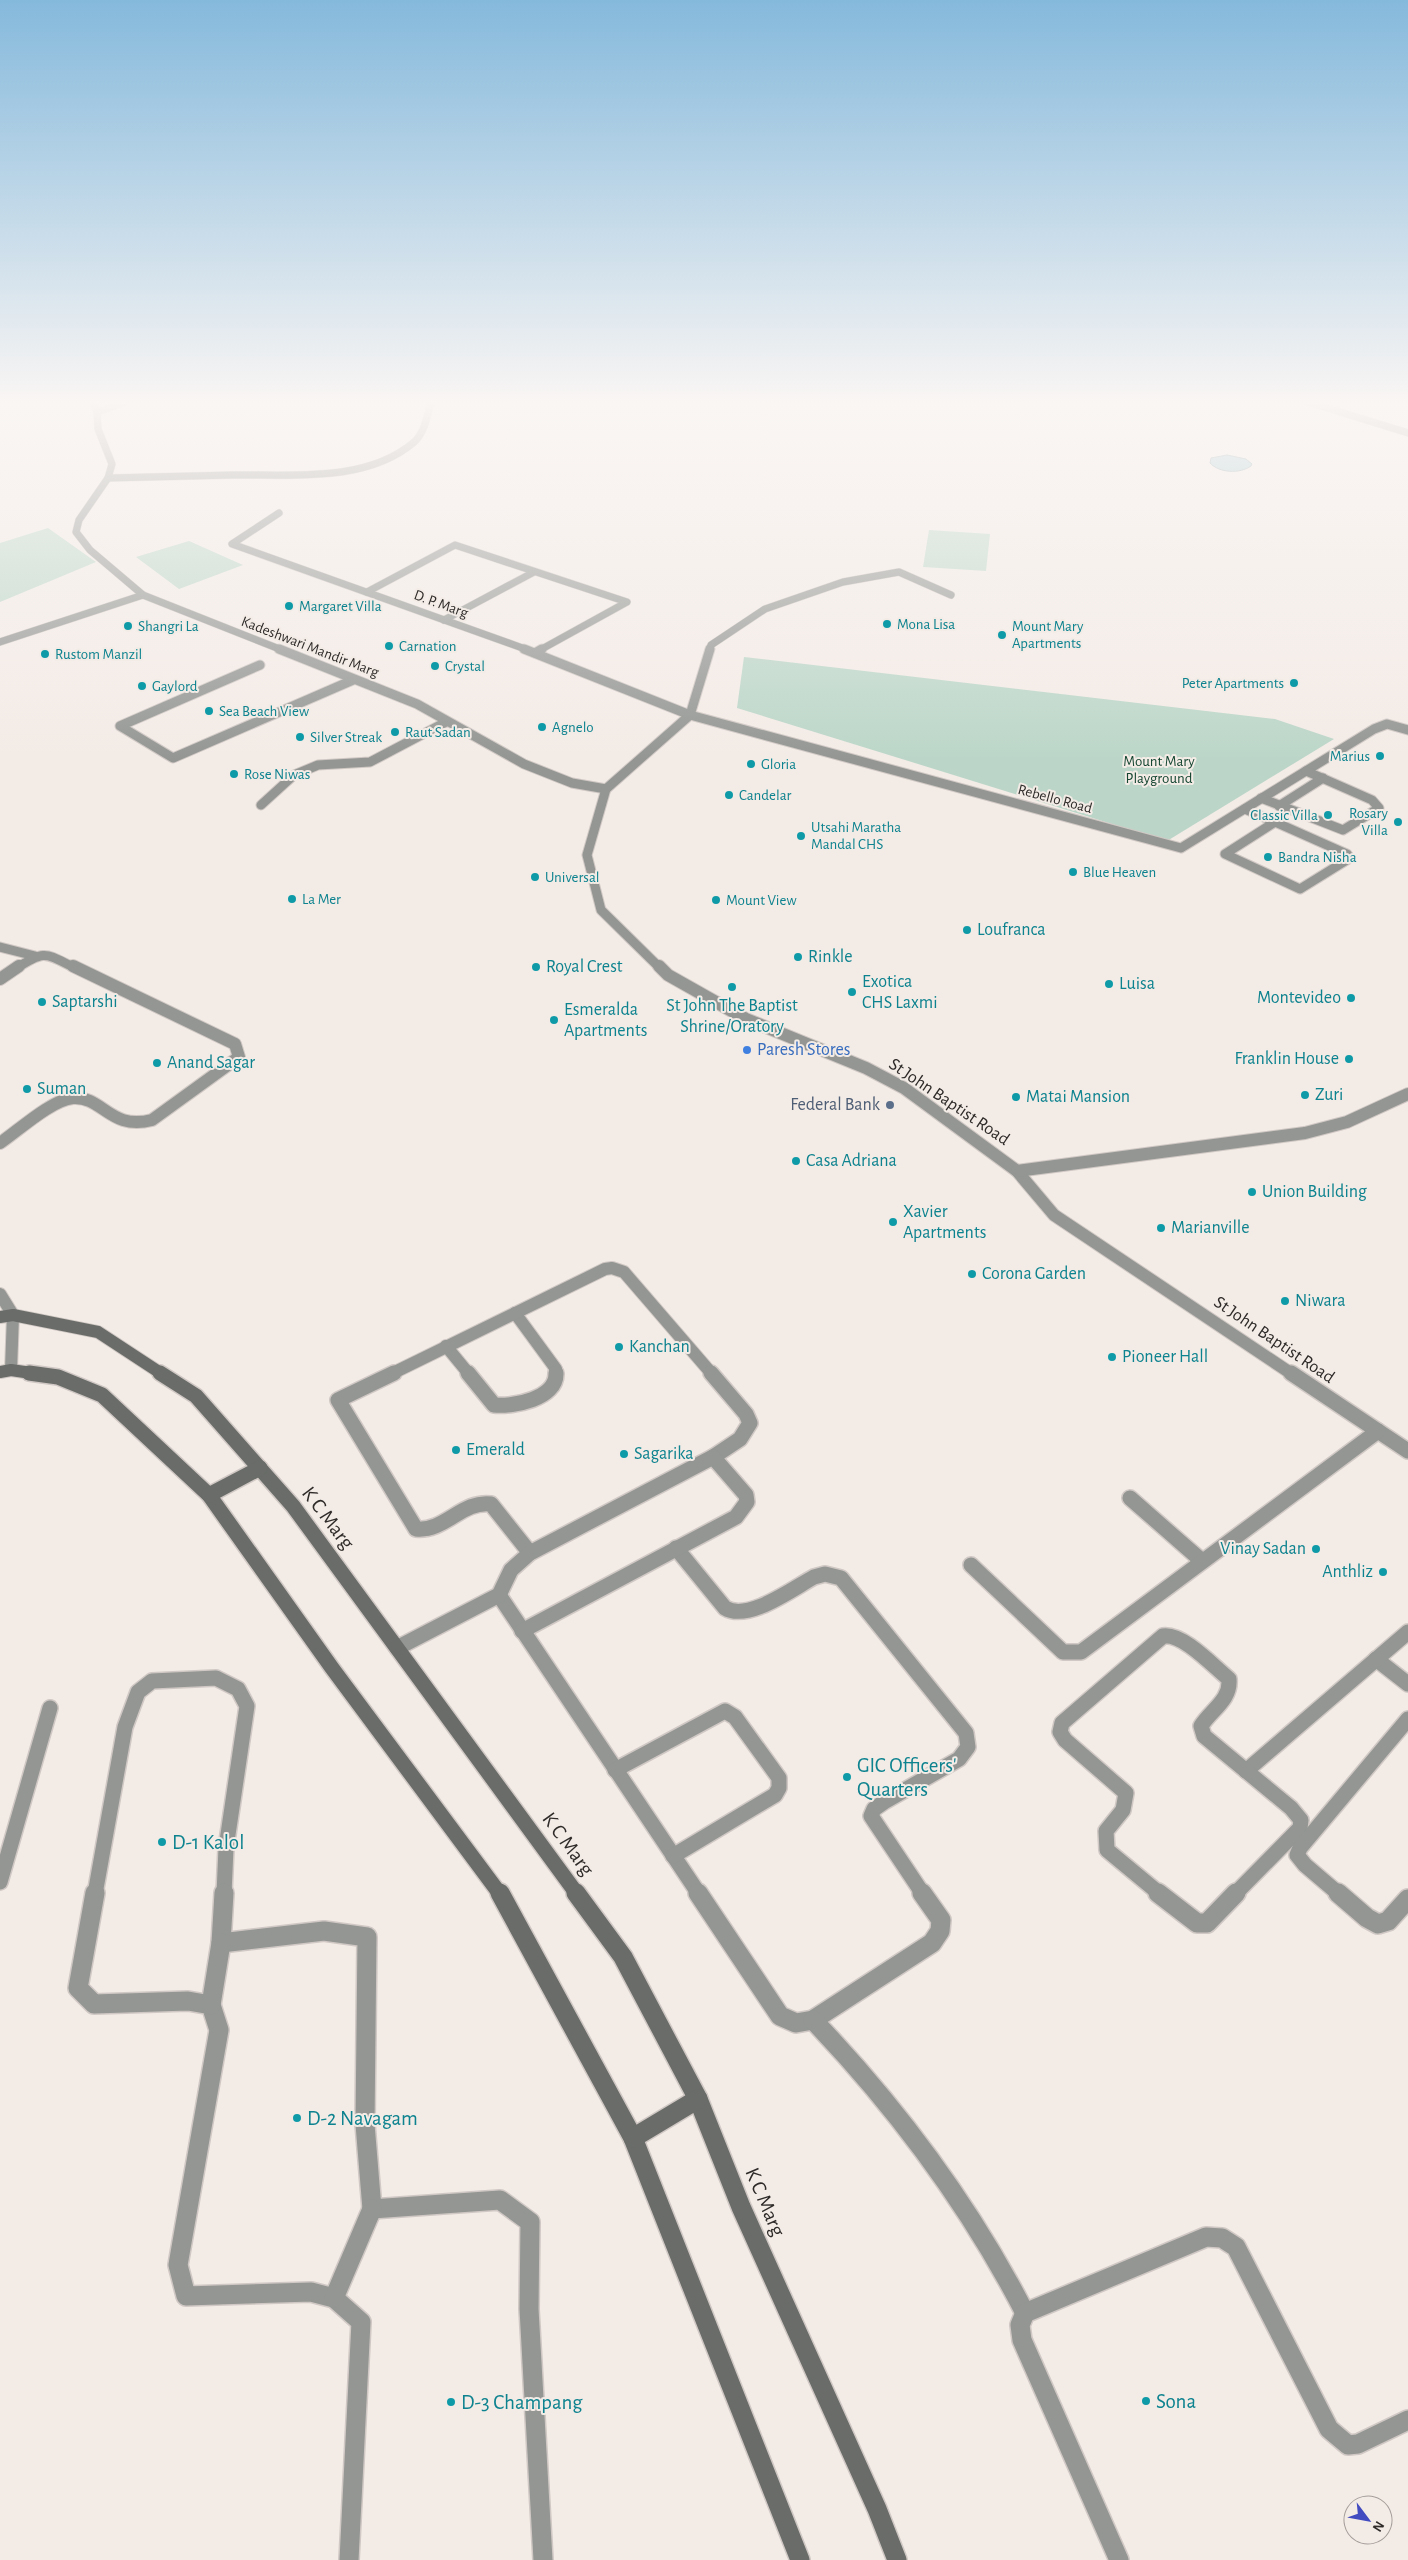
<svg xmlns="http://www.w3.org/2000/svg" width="1408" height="2560" viewBox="0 0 1408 2560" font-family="'Alegreya Sans',sans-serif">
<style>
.green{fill:#bbd6c8}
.water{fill:#92c0cb;stroke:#74939a}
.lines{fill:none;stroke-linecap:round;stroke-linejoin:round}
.minor-far4-casing{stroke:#d0c8c4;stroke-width:8}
.minor-far3-casing{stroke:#d0c8c4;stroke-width:11}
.minor-far2-casing{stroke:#d0c8c4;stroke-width:14}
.minor-far1-casing{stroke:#d0c8c4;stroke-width:18}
.minor-casing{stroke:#d0c8c4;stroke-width:22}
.secondary-far2-casing{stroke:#d0c8c4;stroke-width:14}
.secondary-far1-casing{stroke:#d0c8c4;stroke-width:18}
.secondary-casing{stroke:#d0c8c4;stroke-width:22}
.minor-far4{stroke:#939693;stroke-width:7}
.minor-far3{stroke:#939693;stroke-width:9}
.minor-far2{stroke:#939693;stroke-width:12}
.minor-far1{stroke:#939693;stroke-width:15}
.minor{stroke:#939693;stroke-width:19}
.secondary-far2{stroke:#696c68;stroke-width:12}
.secondary-far1{stroke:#696c68;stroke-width:15}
.secondary{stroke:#696c68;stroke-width:19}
.culture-dot{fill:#0f9aa8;stroke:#f3ebe6;stroke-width:2}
.shop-dot{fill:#3f7fe0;stroke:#f3ebe6;stroke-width:2}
.service-dot{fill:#5c6f8a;stroke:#f3ebe6;stroke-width:2}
.labels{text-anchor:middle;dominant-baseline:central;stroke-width:4;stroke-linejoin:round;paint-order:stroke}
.far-street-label{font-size:15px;fill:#2e2b29;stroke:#f3ebe6}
.far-culture-label{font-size:15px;fill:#0d838f;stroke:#f3ebe6;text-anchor:start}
.far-park-label{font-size:15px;fill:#144631;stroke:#f3ebe6}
.culture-label{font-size:18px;fill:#0d838f;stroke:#f3ebe6;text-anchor:start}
.shop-label{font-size:18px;fill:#366cbe;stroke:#f3ebe6;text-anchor:start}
.street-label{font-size:18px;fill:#2e2b29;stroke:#f3ebe6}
.service-label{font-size:18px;fill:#4e5e75;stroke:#f3ebe6;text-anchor:end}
.near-street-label{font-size:21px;fill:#2e2b29;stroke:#f3ebe6}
.near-culture-label{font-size:21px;fill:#0d838f;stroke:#f3ebe6;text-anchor:start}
</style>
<rect width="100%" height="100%" fill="#f3ebe6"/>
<!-- green -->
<g class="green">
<path d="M 48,528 L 96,562 L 0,602 L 0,543 Z"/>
<path d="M 929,530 L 990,534 L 986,571 L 923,567 Z"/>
<path d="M 189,541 L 243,565 L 179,589 L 136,557 Z"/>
<path d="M 744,657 L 1275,719 L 1334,739 L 1167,841 L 737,708 Z"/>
</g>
<!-- water -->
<path class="water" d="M 1227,455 L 1246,459 L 1252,464 L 1251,466 C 1240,474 1219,473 1210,463 L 1211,458 Z"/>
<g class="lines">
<defs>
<g id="minor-far4">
<path d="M 93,402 L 97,412 L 98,429 L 112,464 L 108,478 L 79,520 L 76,532 L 90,550 L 143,595 L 282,650"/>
<path d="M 1308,402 L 1408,433"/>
<path d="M 97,412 L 126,402"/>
<path d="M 108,478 C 150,477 192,476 233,475 C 291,474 365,483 413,443 C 425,433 427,416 431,402"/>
<path d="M 279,513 L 232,544 L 528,650"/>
<path d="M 367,592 L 455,545 L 627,602 L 540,650"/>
<path d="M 444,620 L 534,572"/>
<path d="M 0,642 L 143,595"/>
<path d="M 709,650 L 711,645 L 765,609 L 843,582 L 899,572 L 951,595"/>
</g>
<g id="minor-far3">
<path d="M 279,649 L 417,704 L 524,764 L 572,783 L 606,789"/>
<path d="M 524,649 L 690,715 L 1181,848 L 1374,729 L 1387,724 L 1408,730"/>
<path d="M 535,653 L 542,649"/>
<path d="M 260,665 L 120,726 L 173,758 L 353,680"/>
<path d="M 690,715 L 710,649"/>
<path d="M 1261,798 L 1343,830 L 1379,808 L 1372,800 L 1306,771"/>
<path d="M 261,805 L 294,775 L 318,765 L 370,762 L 446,722"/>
<path d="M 1279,806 L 1323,778"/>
<path d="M 1245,809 L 1275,822"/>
<path d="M 1275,822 L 1347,854 L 1350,858 L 1300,889 L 1225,854 Z"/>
<path d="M 0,947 L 35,956"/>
<path d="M 17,968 C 46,949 46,954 75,968"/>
<path d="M 660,968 L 601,910 L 587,855 L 606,789 L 690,715"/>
</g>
<g id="minor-far2">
<path d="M 659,966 L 668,975 L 746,1019 L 866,1068 L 904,1088 L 1017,1171 L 1054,1215 L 1292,1374"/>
<path d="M 0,979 L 19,966"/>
<path d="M 0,1143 C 18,1131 51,1100 73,1098 C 103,1096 110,1131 152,1120 L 239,1057 L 235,1044 L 73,966"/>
<path d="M 1017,1171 L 1305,1133 L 1347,1122 L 1408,1094"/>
<path d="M 0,1294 L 13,1315 L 11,1370"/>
<path d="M 515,1313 L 556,1369 L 556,1374"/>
<path d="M 446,1346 L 469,1374"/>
<path d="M 391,1374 L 605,1269 L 612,1268 L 624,1272 L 712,1374"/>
</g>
<g id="minor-far1">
<path d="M 394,1373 L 338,1400 L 416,1529 C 445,1532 462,1500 491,1504 L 530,1553"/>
<path d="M 468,1373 L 494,1405 C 513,1407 557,1399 556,1373"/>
<path d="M 711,1373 L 746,1414 L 750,1423 L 740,1439 L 713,1457"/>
<path d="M 1291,1373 L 1408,1451"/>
<path d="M 1130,1498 L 1202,1561"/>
<path d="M 676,1548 L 725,1608 C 748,1622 792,1589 814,1577 L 825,1574 L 841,1578 L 966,1733 L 968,1747 L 959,1759 L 884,1802 L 874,1809 L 871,1816 L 923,1894"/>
<path d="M 971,1565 L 1063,1652 L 1081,1652 L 1378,1431"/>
<path d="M 499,1595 L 699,1894"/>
<path d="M 397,1648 L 499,1595 L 511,1570 L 530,1553 L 713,1457 L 746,1495 L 747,1502 L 736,1517 L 522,1631"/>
<path d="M 1376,1659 L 1408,1684"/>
<path d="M 615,1770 L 725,1711 L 735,1717 L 779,1778 L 779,1788 L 775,1795 L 673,1856"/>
<path d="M 1246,1771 L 1408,1632"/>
<path d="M 0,1882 L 50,1708"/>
<path d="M 95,1894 L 125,1727 L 138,1692 L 152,1681 L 216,1678 L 238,1689 L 247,1706 L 226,1848 L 224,1894"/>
<path d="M 1160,1894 L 1107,1850 L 1106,1831 L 1123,1810 L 1126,1793 L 1065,1740 L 1060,1732 L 1062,1723 L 1163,1636 C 1183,1633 1213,1666 1229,1679 C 1231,1700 1211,1710 1201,1726 L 1204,1736 L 1291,1808 L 1301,1820 L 1300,1828 L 1235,1894"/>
<path d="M 1339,1894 L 1305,1865 L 1297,1855 L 1300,1848 L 1408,1719"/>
</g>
<g id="minor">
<path d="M 95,1893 L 78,1988 L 94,2004 L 188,2001 L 211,2005 L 219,2030 L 178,2265 L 186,2296 L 311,2292 L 334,2298 L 361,2322 L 349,2560"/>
<path d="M 224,1893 L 221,1943 L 324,1931 L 367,1937 L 365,2124 L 372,2209 L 500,2200 L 530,2222 L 529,2309 L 543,2560"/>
<path d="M 698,1893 L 780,2016 L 796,2023 L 813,2020 L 932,1943 L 940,1931 L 941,1920 L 922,1893"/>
<path d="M 1158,1893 L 1197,1923 L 1207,1923 L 1236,1893"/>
<path d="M 1338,1893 L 1367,1918 L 1378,1924 L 1388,1921 L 1408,1899"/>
<path d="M 211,2005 L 221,1943"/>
<path d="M 813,2020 C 898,2109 969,2204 1025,2313"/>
<path d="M 334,2298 L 372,2209"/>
<path d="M 1119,2560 L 1022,2340 L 1020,2325 L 1025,2313 L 1206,2237 L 1222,2238 L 1236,2247 L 1329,2429 L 1348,2445 L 1358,2444 L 1408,2420"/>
</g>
<g id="secondary-far2">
<path d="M 0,1317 L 13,1315 L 98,1332 L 162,1374"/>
<path d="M 0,1372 L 11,1370 L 38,1374"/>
</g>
<g id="secondary-far1">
<path d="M 29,1373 L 58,1377 L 102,1395 L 209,1495 L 332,1668 L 500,1894"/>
<path d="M 160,1373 L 196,1396 L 293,1506 L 577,1894"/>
<path d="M 209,1495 L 260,1468"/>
</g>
<g id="secondary">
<path d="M 500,1893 L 633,2138 L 800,2560"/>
<path d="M 576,1893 L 623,1957 L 698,2099 L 741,2207 L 877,2509 L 897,2560"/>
<path d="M 633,2138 L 698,2099"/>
</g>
</defs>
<!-- minor-far4 casing -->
<use href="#minor-far4" class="minor-far4-casing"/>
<!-- minor-far3 casing -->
<use href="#minor-far3" class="minor-far3-casing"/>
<!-- minor-far2 casing -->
<use href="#minor-far2" class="minor-far2-casing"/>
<!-- minor-far1 casing -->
<use href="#minor-far1" class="minor-far1-casing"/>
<!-- minor casing -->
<use href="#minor" class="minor-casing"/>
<!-- secondary-far2 casing -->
<use href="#secondary-far2" class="secondary-far2-casing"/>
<!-- secondary-far1 casing -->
<use href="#secondary-far1" class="secondary-far1-casing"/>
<!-- secondary casing -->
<use href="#secondary" class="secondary-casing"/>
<!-- minor-far4 -->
<use href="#minor-far4" class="minor-far4"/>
<!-- minor-far3 -->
<use href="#minor-far3" class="minor-far3"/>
<!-- minor-far2 -->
<use href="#minor-far2" class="minor-far2"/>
<!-- minor-far1 -->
<use href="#minor-far1" class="minor-far1"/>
<!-- minor -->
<use href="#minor" class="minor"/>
<!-- secondary-far2 -->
<use href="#secondary-far2" class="secondary-far2"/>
<!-- secondary-far1 -->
<use href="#secondary-far1" class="secondary-far1"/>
<!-- secondary -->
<use href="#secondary" class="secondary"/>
</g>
<!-- sky -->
<linearGradient id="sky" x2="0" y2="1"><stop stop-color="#85b9dc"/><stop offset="0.53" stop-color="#faf6f4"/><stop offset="1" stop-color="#faf6f4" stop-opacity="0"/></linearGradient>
<rect width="1408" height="760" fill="url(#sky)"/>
<!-- markers -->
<g class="culture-dot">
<circle cx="289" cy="606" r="5"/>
<circle cx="887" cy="624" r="5"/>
<circle cx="128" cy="626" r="5"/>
<circle cx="1002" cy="635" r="5"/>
<circle cx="389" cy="646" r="5"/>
<circle cx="45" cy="654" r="5"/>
<circle cx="435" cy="666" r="5"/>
<circle cx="1294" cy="683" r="5"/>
<circle cx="142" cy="686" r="5"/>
<circle cx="209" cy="711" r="5"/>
<circle cx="542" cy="727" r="5"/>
<circle cx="395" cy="732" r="5"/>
<circle cx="300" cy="737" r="5"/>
<circle cx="1380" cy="756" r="5"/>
<circle cx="751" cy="764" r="5"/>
<circle cx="234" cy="774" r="5"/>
<circle cx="729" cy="795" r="5"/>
<circle cx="1328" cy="815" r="5"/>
<circle cx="1398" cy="822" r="5"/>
<circle cx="801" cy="836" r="5"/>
<circle cx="1268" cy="857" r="5"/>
<circle cx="1073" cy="872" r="5"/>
<circle cx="535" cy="877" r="5"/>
<circle cx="292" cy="899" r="5"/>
<circle cx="716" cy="900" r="5"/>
<circle cx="967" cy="930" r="5"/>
<circle cx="798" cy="957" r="5"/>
<circle cx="536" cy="967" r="5"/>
<circle cx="1109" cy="984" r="5"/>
<circle cx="732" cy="987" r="5"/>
<circle cx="852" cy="992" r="5"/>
<circle cx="1351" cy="998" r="5"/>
<circle cx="42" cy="1002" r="5"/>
<circle cx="554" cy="1020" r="5"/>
<circle cx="1349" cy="1059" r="5"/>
<circle cx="157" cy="1063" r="5"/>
<circle cx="27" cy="1089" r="5"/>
<circle cx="1305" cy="1095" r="5"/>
<circle cx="1016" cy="1097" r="5"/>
<circle cx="796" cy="1161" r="5"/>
<circle cx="1252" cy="1192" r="5"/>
<circle cx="893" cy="1222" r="5"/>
<circle cx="1161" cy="1228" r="5"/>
<circle cx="972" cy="1274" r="5"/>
<circle cx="1285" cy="1301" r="5"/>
<circle cx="619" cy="1347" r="5"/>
<circle cx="1112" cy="1357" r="5"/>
<circle cx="456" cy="1450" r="5"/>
<circle cx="624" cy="1454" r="5"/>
<circle cx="1316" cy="1549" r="5"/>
<circle cx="1383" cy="1572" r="5"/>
<circle cx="847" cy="1777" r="5"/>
<circle cx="162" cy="1842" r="5"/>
<circle cx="297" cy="2118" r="5"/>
<circle cx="1146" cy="2401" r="5"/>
<circle cx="451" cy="2402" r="5"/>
</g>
<circle class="shop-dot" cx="747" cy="1050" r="5"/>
<circle class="service-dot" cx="890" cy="1105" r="5"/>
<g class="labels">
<!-- far-street labels -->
<g class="far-street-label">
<text transform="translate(441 604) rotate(20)">D. P. Marg</text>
<text transform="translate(310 647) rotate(21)">Kadeshwari Mandir Marg</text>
<text transform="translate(1055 799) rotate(15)">Rebello Road</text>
</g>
<!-- far-culture labels -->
<g class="far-culture-label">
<text x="299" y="606">Margaret Villa</text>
<text x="897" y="624">Mona Lisa</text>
<text x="138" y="626">Shangri La</text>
<text x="1012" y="626">Mount Mary<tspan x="1012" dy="17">Apartments</tspan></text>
<text x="399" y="646">Carnation</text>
<text x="55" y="654">Rustom Manzil</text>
<text x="445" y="666">Crystal</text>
<text x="1284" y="683" text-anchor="end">Peter Apartments</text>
<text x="152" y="686">Gaylord</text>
<text x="219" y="711">Sea Beach View</text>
<text x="552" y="727">Agnelo</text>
<text x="405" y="732">Raut Sadan</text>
<text x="310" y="737">Silver Streak</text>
<text x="1370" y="756" text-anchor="end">Marius</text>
<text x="761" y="764">Gloria</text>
<text x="244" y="774">Rose Niwas</text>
<text x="739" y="795">Candelar</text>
<text x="1388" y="813" text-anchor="end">Rosary<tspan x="1388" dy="17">Villa</tspan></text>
<text x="1318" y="815" text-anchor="end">Classic Villa</text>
<text x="811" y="827">Utsahi Maratha<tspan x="811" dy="17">Mandal CHS</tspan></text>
<text x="1278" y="857">Bandra Nisha</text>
<text x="1083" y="872">Blue Heaven</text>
<text x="545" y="877">Universal</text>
<text x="302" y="899">La Mer</text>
<text x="726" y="900">Mount View</text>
</g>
<!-- far-park labels -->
<g class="far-park-label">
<text x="1159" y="761">Mount Mary<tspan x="1159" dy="17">Playground</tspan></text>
</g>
<!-- culture labels -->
<g class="culture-label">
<text x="977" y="930">Loufranca</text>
<text x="808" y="957">Rinkle</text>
<text x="546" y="967">Royal Crest</text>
<text x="862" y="982">Exotica<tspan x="862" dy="21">CHS Laxmi</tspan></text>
<text x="1119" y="984">Luisa</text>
<text x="1341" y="998" text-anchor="end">Montevideo</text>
<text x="52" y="1002">Saptarshi</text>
<text x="732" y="1006" text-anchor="middle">St John The Baptist<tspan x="732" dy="21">Shrine/Oratory</tspan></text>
<text x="564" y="1010">Esmeralda<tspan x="564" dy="21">Apartments</tspan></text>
<text x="1339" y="1059" text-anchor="end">Franklin House</text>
<text x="167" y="1063">Anand Sagar</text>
<text x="37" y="1089">Suman</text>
<text x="1315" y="1095">Zuri</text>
<text x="1026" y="1097">Matai Mansion</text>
<text x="806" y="1161">Casa Adriana</text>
<text x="1262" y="1192">Union Building</text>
<text x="903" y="1212">Xavier<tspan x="903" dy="21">Apartments</tspan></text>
<text x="1171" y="1228">Marianville</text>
<text x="982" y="1274">Corona Garden</text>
<text x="1295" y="1301">Niwara</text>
<text x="629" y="1347">Kanchan</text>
<text x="1122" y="1357">Pioneer Hall</text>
<text x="466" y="1450">Emerald</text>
<text x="634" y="1454">Sagarika</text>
<text x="1306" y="1549" text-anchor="end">Vinay Sadan</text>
<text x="1373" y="1572" text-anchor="end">Anthliz</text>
</g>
<!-- shop labels -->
<g class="shop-label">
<text x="757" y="1050">Paresh Stores</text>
</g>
<!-- street labels -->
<g class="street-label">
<text transform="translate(949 1102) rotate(34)">St John Baptist Road</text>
<text transform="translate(1274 1340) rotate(34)">St John Baptist Road</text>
</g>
<!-- service labels -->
<g class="service-label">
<text x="880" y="1105">Federal Bank</text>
</g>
<!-- near-street labels -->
<g class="near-street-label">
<text transform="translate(328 1518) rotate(53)">K C Marg</text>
<text transform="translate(568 1844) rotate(54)">K C Marg</text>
<text transform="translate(765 2202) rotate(67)">K C Marg</text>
</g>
<!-- near-culture labels -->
<g class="near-culture-label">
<text x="857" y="1765">GIC Officers'<tspan x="857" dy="24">Quarters</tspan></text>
<text x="172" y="1842">D-1 Kalol</text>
<text x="307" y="2118">D-2 Navagam</text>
<text x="1156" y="2401">Sona</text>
<text x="461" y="2402">D-3 Champang</text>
</g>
</g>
<!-- north arrow -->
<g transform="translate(1368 2520) rotate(122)"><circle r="24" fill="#f3ebe6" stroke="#a49e9a"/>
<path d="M0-4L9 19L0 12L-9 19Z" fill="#424bbf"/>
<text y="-8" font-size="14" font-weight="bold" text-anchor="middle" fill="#2e2b29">N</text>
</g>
</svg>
